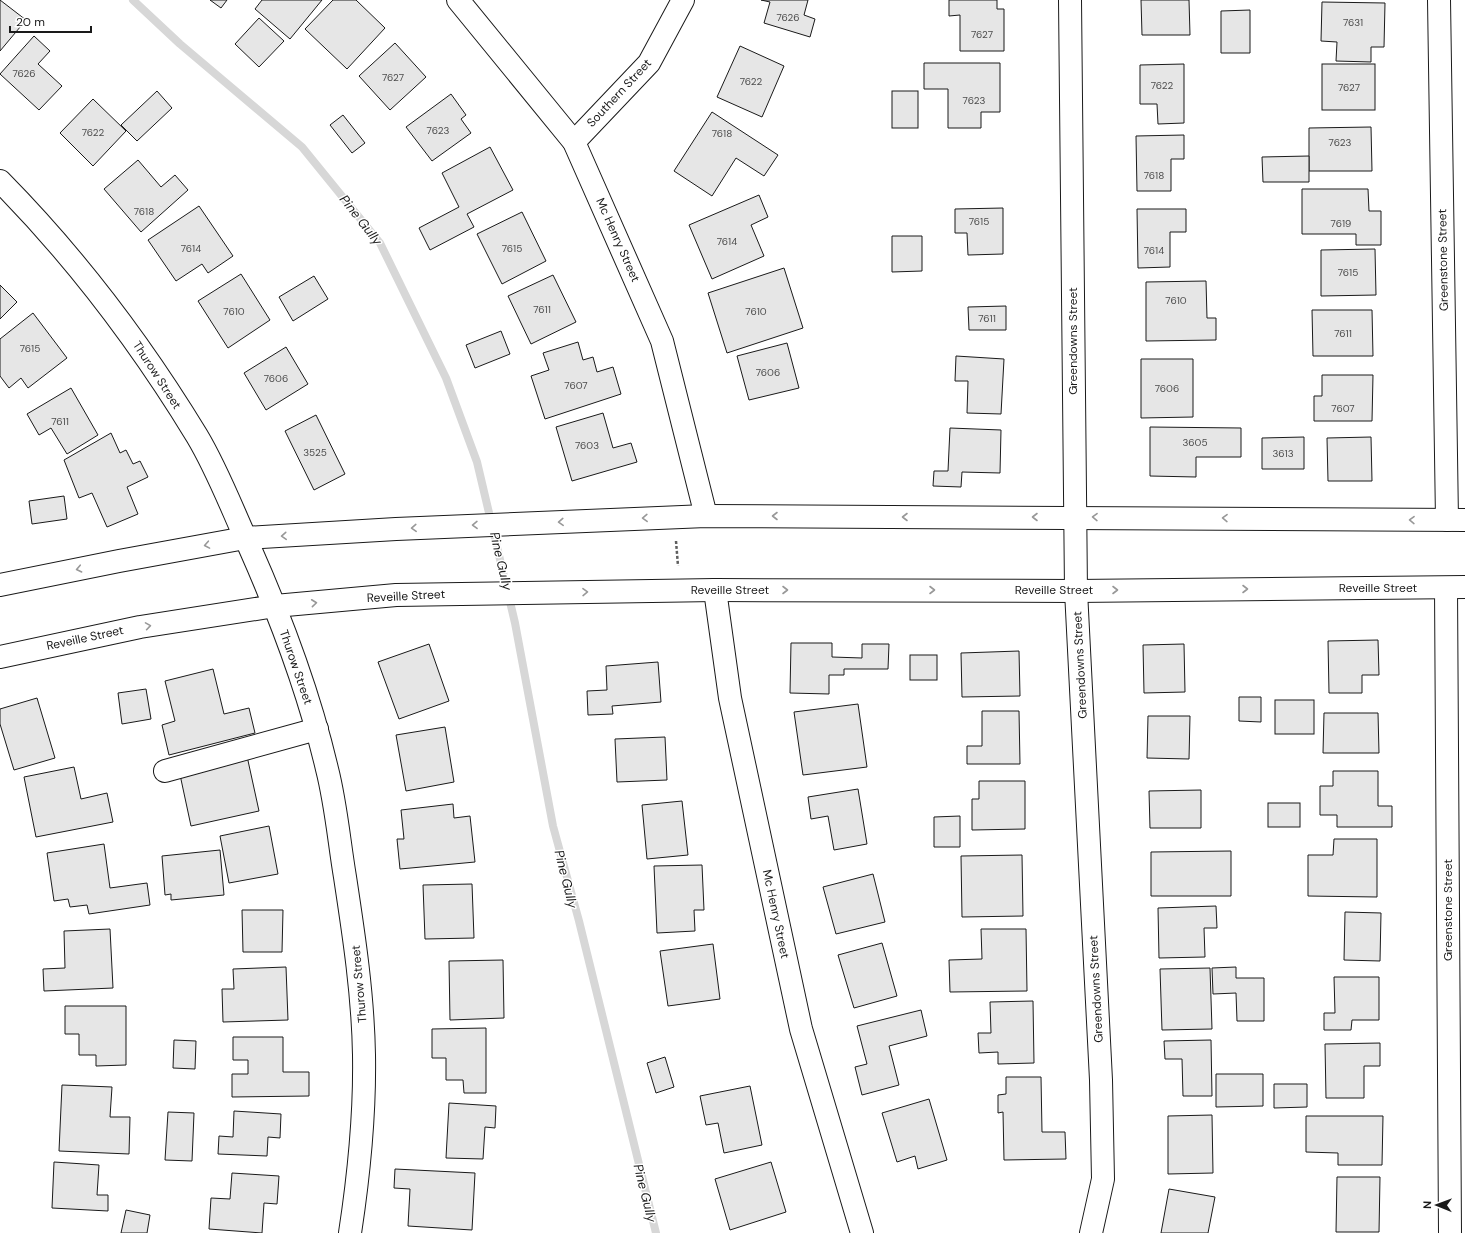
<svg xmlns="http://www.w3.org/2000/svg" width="1465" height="1233" viewBox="0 0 1465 1233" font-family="'DM Sans',sans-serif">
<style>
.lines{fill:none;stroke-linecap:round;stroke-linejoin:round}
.stream{stroke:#d7d7d7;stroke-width:8}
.building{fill:#e6e6e6;stroke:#1a1a1a}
.minor-casing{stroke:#1a1a1a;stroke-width:24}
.major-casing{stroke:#1a1a1a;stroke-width:24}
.path{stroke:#5f5f5f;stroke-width:2.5;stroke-dasharray:3 2;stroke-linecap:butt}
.minor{stroke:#fff;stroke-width:22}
.major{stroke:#fff;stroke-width:22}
.oneway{stroke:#989898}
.labels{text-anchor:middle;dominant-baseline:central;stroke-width:3;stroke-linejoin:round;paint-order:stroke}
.number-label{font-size:10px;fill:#4d4d4d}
.street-label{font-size:12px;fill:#1a1a1a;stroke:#fff}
.water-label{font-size:13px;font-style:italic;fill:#1a1a1a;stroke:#fff}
</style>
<rect width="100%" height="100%" fill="#fff"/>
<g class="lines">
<!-- stream -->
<path class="stream" d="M 133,0 L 180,44 L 302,147 L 380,243 L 446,378 L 477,462 L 515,623 L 553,826 L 579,921 L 656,1233"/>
</g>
<!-- building -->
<g class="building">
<path d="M 0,0 L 26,20 L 0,51 Z"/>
<path d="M 210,0 L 227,0 L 221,8 Z"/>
<path d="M 262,0 L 322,0 L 290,39 L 255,9 Z"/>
<path d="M 333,0 L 356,0 L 385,28 L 347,69 L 305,29 Z"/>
<path d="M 761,0 L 808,0 L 804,15 L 815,19 L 810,37 L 764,23 L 770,2 Z"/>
<path d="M 949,0 L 997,0 L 997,9 L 1004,9 L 1004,51 L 960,51 L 960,15 L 949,16 Z"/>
<path d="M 1141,0 L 1189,0 L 1190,35 L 1142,35 Z"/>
<path d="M 1322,2 L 1385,3 L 1384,47 L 1371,47 L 1371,62 L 1336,61 L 1337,42 L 1321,41 Z"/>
<path d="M 1250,10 L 1250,53 L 1221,53 L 1221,11 Z"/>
<path d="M 259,18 L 284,41 L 259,67 L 235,44 Z"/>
<path d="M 34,36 L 50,51 L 38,64 L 62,86 L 39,110 L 0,74 Z"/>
<path d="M 395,43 L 426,77 L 390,110 L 359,76 Z"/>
<path d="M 740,46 L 784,66 L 762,117 L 717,97 Z"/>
<path d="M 924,63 L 1000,63 L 1000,112 L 981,112 L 981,128 L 948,128 L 948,89 L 924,89 Z"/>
<path d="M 1184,64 L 1184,123 L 1158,124 L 1157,104 L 1140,104 L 1140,65 Z"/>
<rect x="1322" y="64" width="53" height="46"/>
<path d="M 157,91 L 172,108 L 137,141 L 121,125 Z"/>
<rect x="892" y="91" width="26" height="37"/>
<path d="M 451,94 L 466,115 L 461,119 L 471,133 L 432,161 L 406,127 Z"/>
<path d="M 93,99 L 126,131 L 93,166 L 60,133 Z"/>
<path d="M 712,112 L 778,155 L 764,176 L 736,158 L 712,196 L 674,171 Z"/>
<path d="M 343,115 L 365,143 L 352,153 L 330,125 Z"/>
<path d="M 1371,127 L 1372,171 L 1309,171 L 1309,128 Z"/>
<path d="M 1184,135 L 1184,159 L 1171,159 L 1171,191 L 1137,191 L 1136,136 Z"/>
<path d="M 490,147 L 513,190 L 467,214 L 474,227 L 430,250 L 419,228 L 459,207 L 442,173 Z"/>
<path d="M 1309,156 L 1309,182 L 1263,182 L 1262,157 Z"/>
<path d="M 138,160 L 161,187 L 175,175 L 188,190 L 141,232 L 104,189 Z"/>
<path d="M 1302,189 L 1368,189 L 1369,211 L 1381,211 L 1381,245 L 1356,245 L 1356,234 L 1302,234 Z"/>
<path d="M 759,195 L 768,217 L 751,225 L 764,256 L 712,279 L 689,225 Z"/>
<path d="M 199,206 L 233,256 L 208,273 L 202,264 L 176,281 L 148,240 Z"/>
<path d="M 1003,208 L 1003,254 L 968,255 L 967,233 L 955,233 L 955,209 Z"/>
<path d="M 1137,209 L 1186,209 L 1186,232 L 1170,232 L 1170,267 L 1138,268 Z"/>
<path d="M 522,212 L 546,261 L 502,284 L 477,234 Z"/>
<path d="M 892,236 L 922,236 L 922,271 L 892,272 Z"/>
<path d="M 1375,249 L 1376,295 L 1321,296 L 1321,250 Z"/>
<path d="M 784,268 L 803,328 L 727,353 L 708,293 Z"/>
<path d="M 241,274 L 270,320 L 228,348 L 198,301 Z"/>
<path d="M 553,275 L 576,322 L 531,344 L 508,296 Z"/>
<path d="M 314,276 L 328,299 L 293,321 L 279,297 Z"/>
<path d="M 1206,281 L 1207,318 L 1216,318 L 1216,340 L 1146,341 L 1146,282 Z"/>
<path d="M 0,285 L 17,302 L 0,319 Z"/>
<path d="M 1006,306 L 1006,330 L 969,330 L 968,307 Z"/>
<path d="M 1312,310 L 1372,310 L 1373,356 L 1313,356 Z"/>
<path d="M 33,313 L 67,358 L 28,388 L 21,378 L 9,388 L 0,376 L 0,339 Z"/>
<path d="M 501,331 L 510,354 L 475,368 L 466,345 Z"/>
<path d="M 578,342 L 583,360 L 593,357 L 597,372 L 613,367 L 621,394 L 545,419 L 531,376 L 549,370 L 543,353 Z"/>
<path d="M 787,343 L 799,388 L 749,400 L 737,356 Z"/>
<path d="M 286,347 L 308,384 L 266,410 L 244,373 Z"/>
<path d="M 956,356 L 1004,359 L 1001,414 L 967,413 L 968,381 L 955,381 Z"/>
<path d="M 1141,359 L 1193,359 L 1193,417 L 1141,418 Z"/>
<path d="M 1322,375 L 1373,375 L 1372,421 L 1314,421 L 1314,396 L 1322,396 Z"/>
<path d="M 71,388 L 98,435 L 67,454 L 51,428 L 39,435 L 27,414 Z"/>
<path d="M 603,413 L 613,448 L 631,443 L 637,462 L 572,481 L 556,427 Z"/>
<path d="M 316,415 L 345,474 L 314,490 L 285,431 Z"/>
<path d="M 1150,427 L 1241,428 L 1241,457 L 1196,457 L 1196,477 L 1150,476 Z"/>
<path d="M 950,428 L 1001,430 L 1000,473 L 962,472 L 961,487 L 933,486 L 934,471 L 948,471 Z"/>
<path d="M 111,433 L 120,453 L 126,450 L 133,464 L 140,461 L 148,477 L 127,487 L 138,514 L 107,527 L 92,493 L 79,498 L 64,460 Z"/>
<path d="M 1304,437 L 1304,469 L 1262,469 L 1262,438 Z"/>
<path d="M 1371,437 L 1372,481 L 1328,481 L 1327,438 Z"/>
<path d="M 64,496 L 67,519 L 32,524 L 29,501 Z"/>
<path d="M 1378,640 L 1379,675 L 1362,675 L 1362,693 L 1329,693 L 1328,641 Z"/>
<path d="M 791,643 L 832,643 L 832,657 L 862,658 L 862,644 L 889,644 L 888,669 L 844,669 L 844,675 L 829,675 L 829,694 L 790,693 Z"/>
<path d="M 429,644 L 449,701 L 399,719 L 378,662 Z"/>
<path d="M 1184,644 L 1185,692 L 1144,693 L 1143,645 Z"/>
<path d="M 1019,651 L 1020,696 L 962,697 L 961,653 Z"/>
<rect x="910" y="655" width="27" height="25"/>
<path d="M 658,662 L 661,702 L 612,706 L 613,714 L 588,715 L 587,691 L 607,690 L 606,666 Z"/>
<path d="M 213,669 L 224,714 L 249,708 L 255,733 L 169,755 L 162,725 L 175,721 L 165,681 Z"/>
<path d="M 146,689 L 151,719 L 122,724 L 118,693 Z"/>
<path d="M 1239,697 L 1261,697 L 1261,722 L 1239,721 Z"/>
<path d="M 37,698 L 55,758 L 14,770 L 0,724 L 0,709 Z"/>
<rect x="1275" y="700" width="39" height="34"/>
<path d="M 858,704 L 867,767 L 803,775 L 794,712 Z"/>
<path d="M 982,711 L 1019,711 L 1020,764 L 967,764 L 967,746 L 982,746 Z"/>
<path d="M 1324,713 L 1378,713 L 1379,753 L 1323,753 Z"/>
<path d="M 1148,716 L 1190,716 L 1189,759 L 1147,758 Z"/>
<path d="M 445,727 L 454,782 L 406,791 L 396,735 Z"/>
<path d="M 665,737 L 667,780 L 617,782 L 615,739 Z"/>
<path d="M 247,756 L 259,811 L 191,826 L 179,770 Z"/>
<path d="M 74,767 L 81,799 L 107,793 L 113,822 L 36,837 L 24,777 Z"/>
<path d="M 1333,771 L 1378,771 L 1378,806 L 1392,806 L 1392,827 L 1337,827 L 1337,815 L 1320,815 L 1320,786 L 1333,786 Z"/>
<path d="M 979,781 L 1025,781 L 1025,829 L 972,830 L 972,799 L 979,799 Z"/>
<path d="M 858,789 L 867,844 L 834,850 L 828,816 L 811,819 L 808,797 Z"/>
<path d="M 1201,790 L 1201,828 L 1150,828 L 1149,791 Z"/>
<path d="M 682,801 L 688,855 L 647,859 L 642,805 Z"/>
<rect x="1268" y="803" width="32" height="24"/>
<path d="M 453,804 L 454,818 L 470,816 L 475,862 L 400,869 L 397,839 L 404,839 L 401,810 Z"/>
<path d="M 960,816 L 960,847 L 934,847 L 934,817 Z"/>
<path d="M 269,826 L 278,874 L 229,883 L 220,836 Z"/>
<path d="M 1334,839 L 1377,839 L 1377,897 L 1308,896 L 1308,855 L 1333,855 Z"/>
<path d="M 104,844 L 110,888 L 147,883 L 150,905 L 89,914 L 87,905 L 70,907 L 68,899 L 54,901 L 47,853 Z"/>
<path d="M 220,850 L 224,895 L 171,900 L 171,894 L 165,895 L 162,856 Z"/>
<path d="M 1231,851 L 1231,896 L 1151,896 L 1151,852 Z"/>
<path d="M 1022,855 L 1023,916 L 962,917 L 961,856 Z"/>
<path d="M 702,865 L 704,910 L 694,910 L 695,931 L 657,933 L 654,866 Z"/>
<path d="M 873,874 L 885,922 L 836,934 L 823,887 Z"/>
<path d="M 472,884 L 474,938 L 425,939 L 423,885 Z"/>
<path d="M 1216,906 L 1217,928 L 1204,928 L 1205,957 L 1159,958 L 1158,908 Z"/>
<path d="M 242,910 L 283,910 L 282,952 L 243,952 Z"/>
<path d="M 1345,912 L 1381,913 L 1380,961 L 1344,960 Z"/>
<path d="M 110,929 L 113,988 L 44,991 L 43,969 L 65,968 L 64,931 Z"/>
<path d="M 981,929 L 1026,929 L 1027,991 L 950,992 L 949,960 L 982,959 Z"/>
<path d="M 882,943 L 897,996 L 854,1008 L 838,955 Z"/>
<path d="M 713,944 L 720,999 L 668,1006 L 660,951 Z"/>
<path d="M 503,960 L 504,1018 L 450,1020 L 449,961 Z"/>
<path d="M 286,967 L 288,1020 L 223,1022 L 222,989 L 234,989 L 233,969 Z"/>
<path d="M 1236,967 L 1236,978 L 1264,978 L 1264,1021 L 1237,1021 L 1236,993 L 1213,994 L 1212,968 Z"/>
<path d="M 1210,968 L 1212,1029 L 1162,1030 L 1160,969 Z"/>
<path d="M 1334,977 L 1379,977 L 1379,1020 L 1352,1020 L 1351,1030 L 1324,1030 L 1324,1013 L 1335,1013 Z"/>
<path d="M 1033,1001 L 1034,1063 L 998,1064 L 998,1052 L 979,1053 L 978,1033 L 991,1033 L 990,1002 Z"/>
<path d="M 65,1006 L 126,1006 L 126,1065 L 96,1066 L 96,1055 L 79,1055 L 79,1034 L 65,1034 Z"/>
<path d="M 921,1010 L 927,1036 L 889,1046 L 899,1085 L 862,1095 L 855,1067 L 867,1064 L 857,1026 Z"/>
<path d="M 486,1028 L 486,1093 L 464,1093 L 463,1080 L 446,1080 L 446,1058 L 432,1058 L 432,1029 Z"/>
<path d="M 233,1037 L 283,1037 L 283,1072 L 309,1072 L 309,1096 L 232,1097 L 232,1074 L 248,1074 L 248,1060 L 233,1060 Z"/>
<path d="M 174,1040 L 196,1041 L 195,1069 L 173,1068 Z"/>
<path d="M 1211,1040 L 1212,1096 L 1183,1096 L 1182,1059 L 1165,1059 L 1164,1041 Z"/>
<path d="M 1380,1043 L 1380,1066 L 1364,1066 L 1364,1098 L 1326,1098 L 1325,1044 Z"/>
<path d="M 665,1057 L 674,1087 L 656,1093 L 647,1063 Z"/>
<path d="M 1216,1074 L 1263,1074 L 1263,1106 L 1216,1107 Z"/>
<path d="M 1006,1077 L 1041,1077 L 1042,1132 L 1065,1132 L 1066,1159 L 1004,1160 L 1003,1112 L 998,1113 L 998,1095 L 1006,1094 Z"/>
<path d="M 1274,1084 L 1307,1084 L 1307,1107 L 1274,1108 Z"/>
<path d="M 62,1085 L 112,1087 L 110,1117 L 130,1117 L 129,1154 L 59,1151 Z"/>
<path d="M 750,1086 L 762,1145 L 724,1153 L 718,1123 L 706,1125 L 700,1096 Z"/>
<path d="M 929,1099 L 947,1160 L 918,1169 L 915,1156 L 897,1162 L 882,1113 Z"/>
<path d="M 449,1103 L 496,1106 L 495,1128 L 485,1127 L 483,1159 L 446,1158 Z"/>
<path d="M 234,1111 L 281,1114 L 280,1138 L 268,1137 L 267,1156 L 218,1154 L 219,1136 L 233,1137 Z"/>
<path d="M 168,1112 L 194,1113 L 192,1161 L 165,1160 Z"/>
<path d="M 1212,1115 L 1213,1173 L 1168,1174 L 1168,1116 Z"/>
<path d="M 1306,1116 L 1383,1116 L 1382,1165 L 1338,1165 L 1338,1153 L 1306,1152 Z"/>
<path d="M 54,1162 L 99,1165 L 97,1195 L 108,1195 L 108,1211 L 52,1208 Z"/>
<path d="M 771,1162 L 786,1212 L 730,1230 L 715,1179 Z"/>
<path d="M 395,1169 L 475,1173 L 472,1230 L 408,1226 L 410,1189 L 394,1188 Z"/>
<path d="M 232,1173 L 279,1176 L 277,1204 L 264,1203 L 262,1233 L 209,1229 L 211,1198 L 230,1199 Z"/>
<path d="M 1337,1177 L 1380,1177 L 1379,1232 L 1336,1232 Z"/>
<path d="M 1169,1189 L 1215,1197 L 1208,1233 L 1161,1233 Z"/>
<path d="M 126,1210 L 150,1215 L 147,1233 L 121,1233 Z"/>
</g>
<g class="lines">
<defs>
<g id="minor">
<path d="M 458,0 L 574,142 L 662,341 L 706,516"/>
<path d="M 1070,0 L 1076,591 L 1101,1080 L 1103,1179 L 1091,1233"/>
<path d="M 1439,0 L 1447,520"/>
<path d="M 574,142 L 649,63 L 683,0"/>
<path d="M 0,181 C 76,258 141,344 197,436 C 218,471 232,509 249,546 C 281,618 309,692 327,769 C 336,804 339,841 345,877 C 354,936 363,995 364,1055 C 365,1114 359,1174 350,1233"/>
<path d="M 1446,588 L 1450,1233"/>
<path d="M 715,590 L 730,698 L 801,1029 L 862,1233"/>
<path d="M 165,771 L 317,729"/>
</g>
<g id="major">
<path d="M 0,585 L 119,561 L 245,538 L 396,529 L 706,516 L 1465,520"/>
<path d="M 0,657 L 140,627 L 275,606 L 396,595 L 715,590 L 1076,591 L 1465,587"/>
</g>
</defs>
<!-- minor casing -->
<use href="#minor" class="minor-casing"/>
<!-- major casing -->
<use href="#major" class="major-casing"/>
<!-- path -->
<path class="path" d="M 676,541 L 678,566"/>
<!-- minor -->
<use href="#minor" class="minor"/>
<!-- major -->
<use href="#major" class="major"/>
</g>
<!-- one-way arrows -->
<defs><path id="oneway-chevron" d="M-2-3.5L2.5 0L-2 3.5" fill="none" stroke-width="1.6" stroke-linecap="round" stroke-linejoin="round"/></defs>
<g class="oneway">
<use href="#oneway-chevron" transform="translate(775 516) rotate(-180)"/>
<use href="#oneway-chevron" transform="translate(905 517) rotate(-180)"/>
<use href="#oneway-chevron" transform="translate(1035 517) rotate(-180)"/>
<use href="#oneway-chevron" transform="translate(1095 517) rotate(-179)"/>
<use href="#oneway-chevron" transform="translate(645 518) rotate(178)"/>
<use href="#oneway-chevron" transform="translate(1225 518) rotate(-179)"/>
<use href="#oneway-chevron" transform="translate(1412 520) rotate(-179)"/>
<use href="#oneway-chevron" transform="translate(561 522) rotate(177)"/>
<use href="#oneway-chevron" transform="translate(475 525) rotate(179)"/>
<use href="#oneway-chevron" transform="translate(414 528) rotate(177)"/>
<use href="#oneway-chevron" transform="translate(284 536) rotate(176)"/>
<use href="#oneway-chevron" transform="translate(207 545) rotate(170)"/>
<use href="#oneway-chevron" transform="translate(79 569) rotate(168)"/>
<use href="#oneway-chevron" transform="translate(1245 589)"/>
<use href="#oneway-chevron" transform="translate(785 590)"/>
<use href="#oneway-chevron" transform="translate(932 590)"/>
<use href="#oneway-chevron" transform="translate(1115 590)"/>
<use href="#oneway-chevron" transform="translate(585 592) rotate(-1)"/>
<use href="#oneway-chevron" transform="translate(314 603) rotate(-6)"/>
<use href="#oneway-chevron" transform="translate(148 626) rotate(-9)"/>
</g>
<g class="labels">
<!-- number labels -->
<g class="number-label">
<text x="788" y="17">7626</text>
<text x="1353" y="22">7631</text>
<text x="982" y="34">7627</text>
<text x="24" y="73">7626</text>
<text x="393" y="77">7627</text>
<text x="751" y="81">7622</text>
<text x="1162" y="85">7622</text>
<text x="1349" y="87">7627</text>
<text x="974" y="100">7623</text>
<text x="438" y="130">7623</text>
<text x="93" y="132">7622</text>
<text x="722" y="133">7618</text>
<text x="1340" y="142">7623</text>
<text x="1154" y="175">7618</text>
<text x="144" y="211">7618</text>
<text x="979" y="221">7615</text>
<text x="1341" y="223">7619</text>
<text x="727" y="241">7614</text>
<text x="191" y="248">7614</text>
<text x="512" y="248">7615</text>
<text x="1154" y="250">7614</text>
<text x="1348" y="272">7615</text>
<text x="1176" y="300">7610</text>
<text x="542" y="309">7611</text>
<text x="234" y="311">7610</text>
<text x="756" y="311">7610</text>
<text x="987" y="318">7611</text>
<text x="1343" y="333">7611</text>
<text x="30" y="348">7615</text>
<text x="768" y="372">7606</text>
<text x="276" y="378">7606</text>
<text x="576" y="385">7607</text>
<text x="1167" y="388">7606</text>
<text x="1343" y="408">7607</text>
<text x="60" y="421">7611</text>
<text x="1195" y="442">3605</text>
<text x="587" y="445">7603</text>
<text x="315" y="452">3525</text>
<text x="1283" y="453">3613</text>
</g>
<!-- street labels -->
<g class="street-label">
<text transform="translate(619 93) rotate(-47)">Southern Street</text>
<text transform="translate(618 240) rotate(66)">Mc Henry Street</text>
<text transform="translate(1443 260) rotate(-91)">Greenstone Street</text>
<text transform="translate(1073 341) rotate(-90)">Greendowns Street</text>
<text transform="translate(157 375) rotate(57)">Thurow Street</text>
<text x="1378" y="588">Reveille Street</text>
<text x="730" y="590">Reveille Street</text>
<text x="1054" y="590">Reveille Street</text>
<text transform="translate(406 596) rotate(-3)">Reveille Street</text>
<text transform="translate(85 638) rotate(-12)">Reveille Street</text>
<text transform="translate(1080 665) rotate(-93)">Greendowns Street</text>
<text transform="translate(296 667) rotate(71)">Thurow Street</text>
<text transform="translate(1448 910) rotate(-90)">Greenstone Street</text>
<text transform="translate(776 914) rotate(78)">Mc Henry Street</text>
<text transform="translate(359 984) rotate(-95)">Thurow Street</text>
<text transform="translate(1096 989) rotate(-93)">Greendowns Street</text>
</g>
<!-- water labels -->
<g class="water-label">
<text transform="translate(361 220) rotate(52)">Pine Gully</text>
<text transform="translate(501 561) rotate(77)">Pine Gully</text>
<text transform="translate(566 879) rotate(76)">Pine Gully</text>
<text transform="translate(645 1193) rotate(76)">Pine Gully</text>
</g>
</g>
<!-- north arrow -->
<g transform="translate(1437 1205) rotate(271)" stroke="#ffffff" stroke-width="3" paint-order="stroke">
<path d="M0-3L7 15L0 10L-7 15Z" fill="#1a1a1a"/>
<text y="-6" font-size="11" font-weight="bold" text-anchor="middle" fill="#1a1a1a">N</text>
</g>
<!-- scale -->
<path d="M10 26v6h81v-6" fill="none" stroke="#1a1a1a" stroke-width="2"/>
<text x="16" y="26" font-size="12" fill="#1a1a1a" stroke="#ffffff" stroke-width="3" paint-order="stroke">20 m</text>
</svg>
